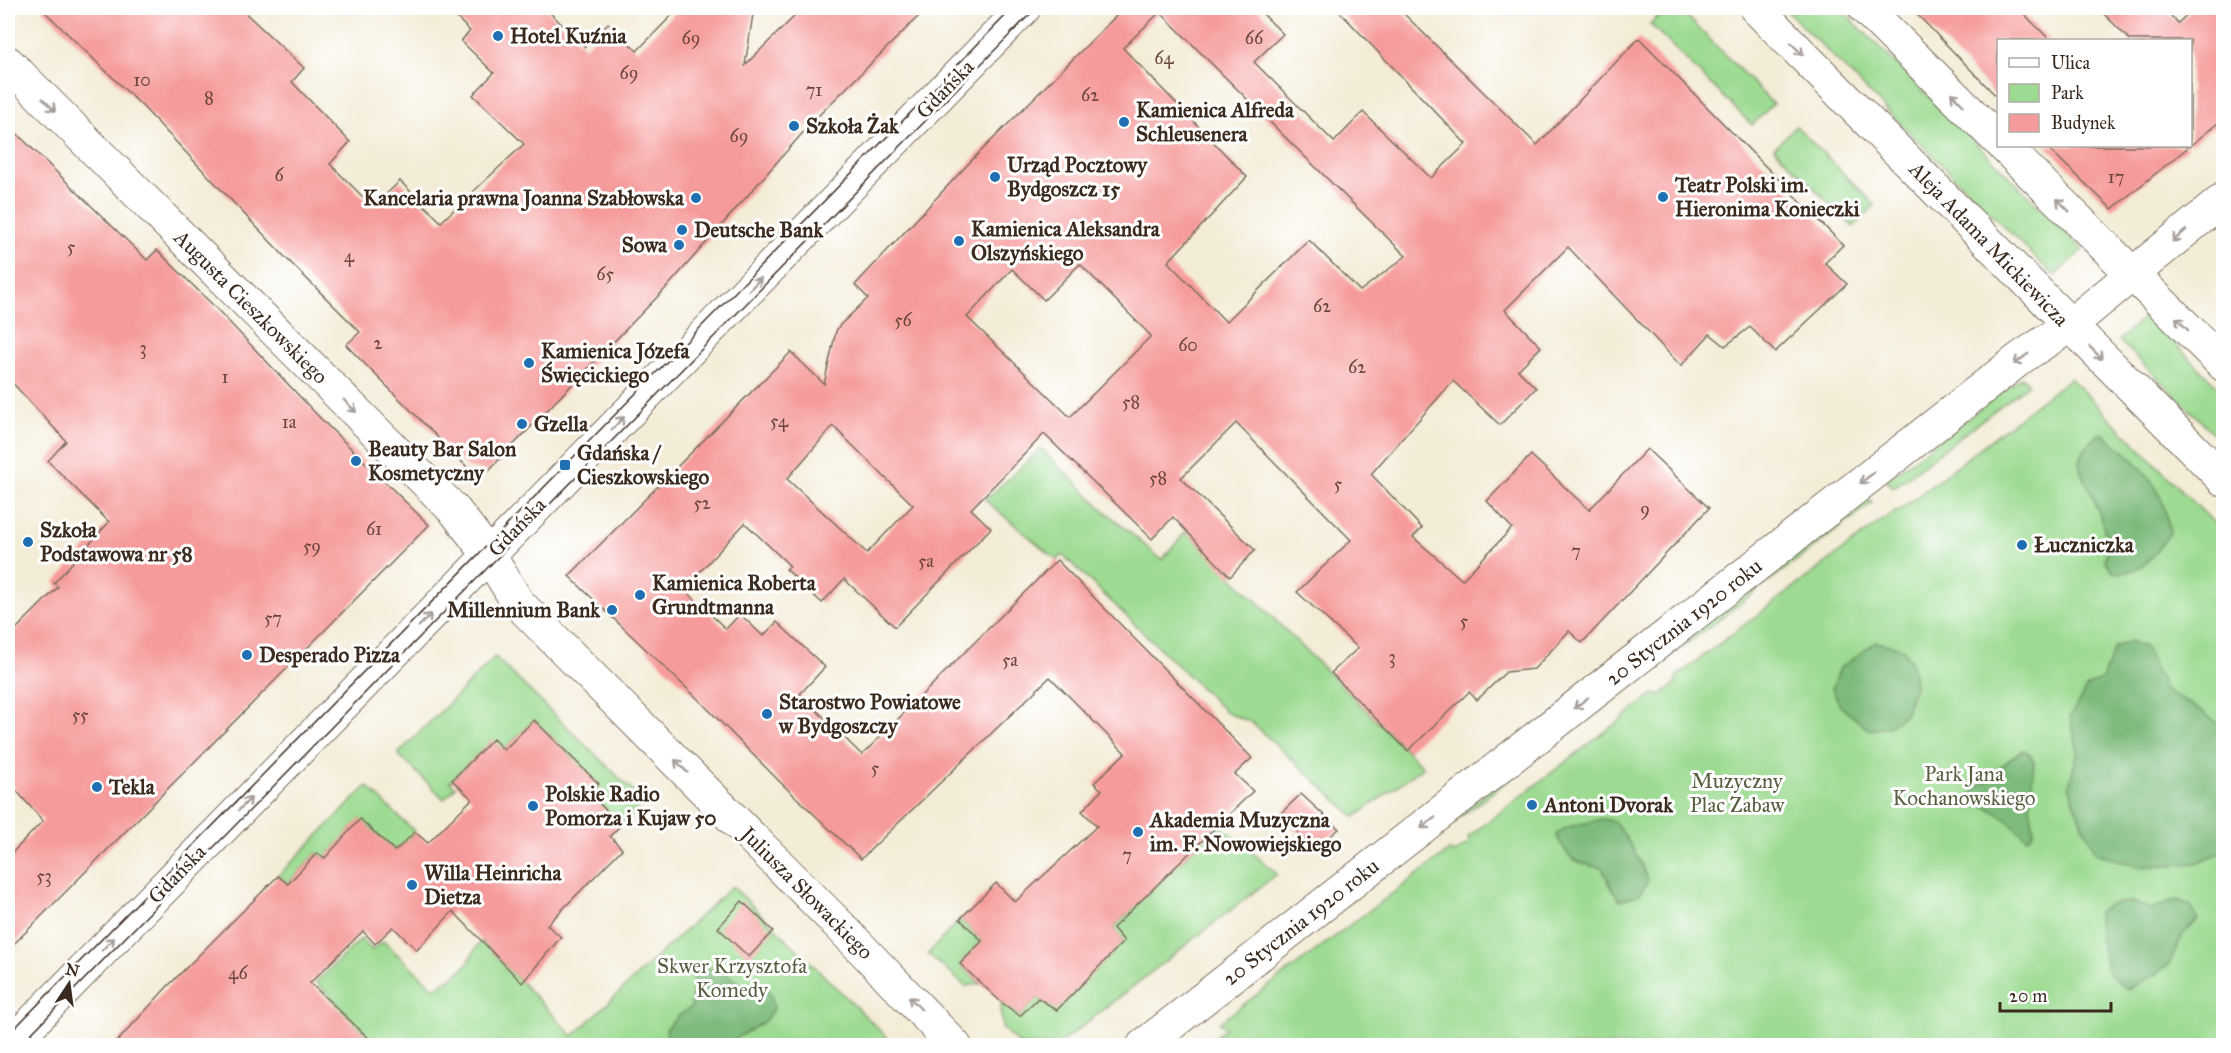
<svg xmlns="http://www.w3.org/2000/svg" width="2231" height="1053" viewBox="0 0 2231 1053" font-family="'IM FELL Great Primer',serif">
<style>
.green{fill:#9cdb91;stroke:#6c8258;stroke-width:1.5}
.forest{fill:#7dbb7b;stroke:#5c724c;stroke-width:1.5}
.building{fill:#f69b9b;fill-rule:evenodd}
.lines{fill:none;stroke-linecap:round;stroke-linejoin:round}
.minor-casing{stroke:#7b6e5f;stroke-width:35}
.tertiary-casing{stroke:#7b6e5f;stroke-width:35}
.minor{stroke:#fff;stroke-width:33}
.tertiary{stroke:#fff;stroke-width:33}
.tram{stroke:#3b2a1e;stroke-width:1.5}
.oneway{stroke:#a79f9a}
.poi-dot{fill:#1f6fb2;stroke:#fff;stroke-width:2}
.labels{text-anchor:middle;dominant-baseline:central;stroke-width:6;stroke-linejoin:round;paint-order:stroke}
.number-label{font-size:18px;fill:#6a463d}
.poi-label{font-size:21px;font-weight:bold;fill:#3b2a1e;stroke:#fff;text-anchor:start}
.street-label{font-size:21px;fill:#3b2a1e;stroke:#fff}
.park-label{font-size:21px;fill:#585f40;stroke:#fff}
</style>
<rect width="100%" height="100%" fill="#fff"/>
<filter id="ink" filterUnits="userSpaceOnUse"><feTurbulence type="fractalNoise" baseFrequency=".0167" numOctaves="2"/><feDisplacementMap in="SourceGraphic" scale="12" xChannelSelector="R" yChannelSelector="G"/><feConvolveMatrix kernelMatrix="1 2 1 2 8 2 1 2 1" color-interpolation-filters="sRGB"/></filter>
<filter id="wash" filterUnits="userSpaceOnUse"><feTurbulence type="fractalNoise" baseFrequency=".008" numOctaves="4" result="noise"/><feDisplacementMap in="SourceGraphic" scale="24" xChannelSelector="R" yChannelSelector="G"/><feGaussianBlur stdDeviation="1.35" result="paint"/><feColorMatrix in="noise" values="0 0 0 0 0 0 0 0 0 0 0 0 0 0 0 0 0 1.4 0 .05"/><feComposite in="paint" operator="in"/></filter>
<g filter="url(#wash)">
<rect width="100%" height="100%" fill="#f3ecd7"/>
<!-- green -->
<g class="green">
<path d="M 1667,8 L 1679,8 L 1773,104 L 1752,125 L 1650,24 Z"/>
<path d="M 1784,8 L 1840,8 L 2083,250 L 2054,276 Z"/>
<path d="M 1796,126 L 1875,205 L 1853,227 L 1774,148 Z"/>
<path d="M 2146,315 L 2223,392 L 2223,443 L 2119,340 Z"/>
<path d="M 2022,377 L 2029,384 L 1893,488 L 1886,480 Z"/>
<path d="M 2070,378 L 2223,532 L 2223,1045 L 1204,1046 L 1226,1028 L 1219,1023 L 1449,851 L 1455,853 L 1469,843 L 1468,837 L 1654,694 L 1660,695 L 1675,684 L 1677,676 L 1888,516 L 1901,509 Z"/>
<path d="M 1041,449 L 1105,511 L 1162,560 L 1186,531 L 1423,767 L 1355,817 L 1251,722 L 1227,713 L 1063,555 L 1057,560 L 985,500 Z"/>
<path d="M 1867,496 L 1872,503 L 1207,1010 Z"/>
<path d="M 495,657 L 644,802 L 621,825 L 589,793 L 598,783 L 534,720 L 504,750 L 492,740 L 450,782 L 456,787 L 444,799 L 398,754 Z"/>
<path d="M 367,786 L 415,832 L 395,851 L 360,820 L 325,858 L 317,853 L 288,884 L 278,876 Z"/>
<path d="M 1219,824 L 1277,874 L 1058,1045 L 1020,1045 L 1002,1028 L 1001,1002 L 1020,1016 L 1038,998 L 1057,1009 L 1124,941 L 1113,928 Z"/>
<path d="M 732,886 L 895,1045 L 377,1045 L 316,982 L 361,939 L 372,950 L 383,941 L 434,988 C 445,982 458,975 466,965 C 473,956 473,949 482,941 L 573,1036 Z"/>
<path d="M 960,919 L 982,941 L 960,964 L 981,984 L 965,986 L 928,954 Z"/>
</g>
<!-- forest -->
<g class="forest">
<path d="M 2102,433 C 2121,449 2144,466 2156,488 C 2164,502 2167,518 2170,533 C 2156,553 2140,578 2113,572 L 2105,560 C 2111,541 2100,516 2093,497 C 2089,486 2079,474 2080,462 C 2082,449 2092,439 2102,433 Z"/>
<path d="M 2130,641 L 2145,647 L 2167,692 L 2192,704 L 2223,727 L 2223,851 L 2197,863 L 2139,867 L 2096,853 L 2079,817 L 2069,785 L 2078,751 L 2070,717 L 2086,688 L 2102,679 L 2115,647 Z"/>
<path d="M 1876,642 L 1902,648 L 1912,663 L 1915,686 L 1905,714 L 1888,727 L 1869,730 L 1841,707 L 1832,689 L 1840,668 Z"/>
<path d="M 2023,750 L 2029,753 L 2034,762 L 2030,806 L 2034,831 L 2030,837 L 2026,838 L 2005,818 L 1989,808 L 1971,801 L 1970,797 C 1972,789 1976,789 1982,784 C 1997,775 2007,757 2023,750 Z"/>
<path d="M 1601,819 L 1614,821 C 1629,840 1640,858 1648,881 L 1640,894 L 1620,901 C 1611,890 1609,880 1602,868 C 1573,863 1570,861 1556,835 C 1568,823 1585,825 1601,819 Z"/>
<path d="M 2178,900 L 2190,905 L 2198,919 L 2183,934 L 2168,966 L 2151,977 L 2127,989 L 2109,974 L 2099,937 L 2098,913 L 2110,904 L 2132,902 L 2150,909 Z"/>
<path d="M 717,968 L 745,987 L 764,987 L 771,994 L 774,1008 L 764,1022 L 725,1045 L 669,1045 L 666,1029 L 678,1016 L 691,1007 L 694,976 L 703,969 Z"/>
</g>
<g id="blocks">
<!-- building -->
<g class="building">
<path d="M 41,8 L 240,8 L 304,68 L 292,82 L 350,142 L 330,164 L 373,207 L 400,181 L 441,222 L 524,144 L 473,95 L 494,73 L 461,41 L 470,31 L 447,8 L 545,8 L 585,47 L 608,23 L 637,51 L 679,8 L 754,8 L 745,65 L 803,8 L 927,8 L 814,120 L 668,286 L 488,471 L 469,469 L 346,345 L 360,332 L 284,256 L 143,107 Z"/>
<path d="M 1124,8 L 1257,8 L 1283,34 L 1254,62 L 1334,142 L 1363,112 L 1431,178 L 1466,144 L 1336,8 L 1398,8 L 1537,145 L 1639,38 L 1843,245 L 1825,263 L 1847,284 L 1775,352 L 1750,327 L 1725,346 L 1710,334 L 1681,366 L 1568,247 L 1505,310 L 1541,347 L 1518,370 L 1536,388 L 1500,425 L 1453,381 L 1371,474 L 1422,528 L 1413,537 L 1462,580 L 1512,528 L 1487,501 L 1531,455 L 1589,510 L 1647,449 L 1709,508 L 1582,643 L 1569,631 L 1534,669 L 1506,672 L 1477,700 L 1469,692 L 1408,751 L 1331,673 L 1358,648 L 1297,592 L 1351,540 L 1236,423 L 1181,478 L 1255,550 L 1230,577 L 1173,517 L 1152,539 L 1044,434 L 971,509 L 991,528 L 895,627 L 844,579 L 822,603 L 786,569 L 790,566 L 745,523 L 684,589 L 726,629 L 740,614 L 763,636 L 777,622 L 825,667 L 800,694 L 862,755 L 1057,560 L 1252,758 L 1235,774 L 1253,791 L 1113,928 L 1124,941 L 1057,1010 L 1038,998 L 1020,1016 L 1001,1002 L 960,964 L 982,941 L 960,919 L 996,883 L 1015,902 L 1097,826 L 1082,811 L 1102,790 L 1094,783 L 1125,753 L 1050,677 L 861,859 L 780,782 L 700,701 L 569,576 L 791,352 L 824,384 L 836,331 L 840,325 L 868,298 L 855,285 L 970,162 ZM 1160,12 L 1293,145 L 1406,256 L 1360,291 L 1309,240 L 1226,322 L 1168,262 L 1247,177 L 1123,48 ZM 1080,264 L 1151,336 L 1070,417 L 967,317 L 1012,269 L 1044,300 ZM 833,426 L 913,505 L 867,553 L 787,479 Z"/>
<path d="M 1911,8 L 2018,8 L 2050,40 L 1998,40 L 1998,98 Z"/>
<path d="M 2098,8 L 2163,8 L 2178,23 L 2194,8 L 2223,8 L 2223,119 L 2112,209 L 2046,146 L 2190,146 L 2190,40 L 2130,40 Z"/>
<path d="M 8,125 L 147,260 L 157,250 L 214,306 L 321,419 L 429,525 L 8,950 L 8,857 L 43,821 L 8,781 L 8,637 L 58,587 L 54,583 L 109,522 L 48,461 L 66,441 L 8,378 Z"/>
<path d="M 534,720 L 599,784 L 589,793 L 621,825 L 610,836 L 622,849 L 547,925 L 561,937 L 522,983 L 453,911 L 417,950 L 393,927 L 375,944 L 363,931 L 310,983 L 377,1046 L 113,1046 L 167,987 L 278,876 L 288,884 L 317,853 L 325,858 L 360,819 L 395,851 L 415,832 L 428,843 L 472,799 L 452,780 L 493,739 L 504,750 Z"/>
<path d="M 1301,794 L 1339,829 L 1314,849 L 1280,814 Z"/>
<path d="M 742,901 L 773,931 L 749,957 L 718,928 Z"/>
</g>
</g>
</g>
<g filter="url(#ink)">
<use href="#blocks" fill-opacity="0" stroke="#7b6e5f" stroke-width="1.5"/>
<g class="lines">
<defs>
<g id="minor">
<path d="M 8,63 L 455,511 L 489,555 L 518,603 L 841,927 L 955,1046"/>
<path d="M 1143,1046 L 2022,357 L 2069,326 L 2224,199"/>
</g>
<g id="tertiary">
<path d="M 1756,8 L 2224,480"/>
<path d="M 1865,8 L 1998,140"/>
<path d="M 2004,146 L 2224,365"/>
<path d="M 9,1046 L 1024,8"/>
</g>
</defs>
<!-- minor casing -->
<use href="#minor" class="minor-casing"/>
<!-- tertiary casing -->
<use href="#tertiary" class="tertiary-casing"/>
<!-- minor -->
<use href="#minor" class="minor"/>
<!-- tertiary -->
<use href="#tertiary" class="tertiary"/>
<!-- tram -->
<g class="tram">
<path d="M 8,1035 L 1013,8"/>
<path d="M 19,1046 L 1036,8"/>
</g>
</g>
<!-- one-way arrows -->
<defs><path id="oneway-shaft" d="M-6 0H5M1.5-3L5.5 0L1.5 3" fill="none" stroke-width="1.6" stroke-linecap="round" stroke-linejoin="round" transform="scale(1.5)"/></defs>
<g class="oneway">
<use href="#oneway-shaft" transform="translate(1797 49) rotate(45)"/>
<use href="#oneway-shaft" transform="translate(1957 99) rotate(-135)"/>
<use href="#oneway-shaft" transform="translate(49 105) rotate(45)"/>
<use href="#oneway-shaft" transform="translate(2063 205) rotate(-135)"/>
<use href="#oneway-shaft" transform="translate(2179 236) rotate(140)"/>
<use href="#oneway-shaft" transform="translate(755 284) rotate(-46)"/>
<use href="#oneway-shaft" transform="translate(2182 324) rotate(-135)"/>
<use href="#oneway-shaft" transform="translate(2096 353) rotate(45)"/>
<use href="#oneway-shaft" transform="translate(2021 359) rotate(144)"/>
<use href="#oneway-shaft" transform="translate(350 406) rotate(45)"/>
<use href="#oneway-shaft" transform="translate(618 423) rotate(-46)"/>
<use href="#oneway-shaft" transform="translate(1867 478) rotate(142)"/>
<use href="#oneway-shaft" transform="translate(425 620) rotate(-46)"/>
<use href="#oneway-shaft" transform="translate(1581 703) rotate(142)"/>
<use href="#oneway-shaft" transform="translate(681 766) rotate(-135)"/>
<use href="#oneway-shaft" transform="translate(245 804) rotate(-45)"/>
<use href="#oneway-shaft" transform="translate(1428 823) rotate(142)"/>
<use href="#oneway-shaft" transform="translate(108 944) rotate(-46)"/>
<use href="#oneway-shaft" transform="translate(915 1003) rotate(-134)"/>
</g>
</g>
<!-- markers -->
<g class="poi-dot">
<circle cx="498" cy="36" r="6"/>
<circle cx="1124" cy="122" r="6"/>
<circle cx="794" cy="126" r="6"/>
<circle cx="995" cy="177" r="6"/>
<circle cx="1663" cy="197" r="6"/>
<circle cx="696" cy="198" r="6"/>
<circle cx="682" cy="230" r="6"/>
<circle cx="959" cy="241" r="6"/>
<circle cx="679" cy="245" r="6"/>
<circle cx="529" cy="363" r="6"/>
<circle cx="522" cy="424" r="6"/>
<circle cx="356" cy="461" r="6"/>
<rect x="559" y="459" width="12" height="12" rx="3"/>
<circle cx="28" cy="542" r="6"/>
<circle cx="2022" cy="545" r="6"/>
<circle cx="640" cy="595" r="6"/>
<circle cx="612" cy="610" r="6"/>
<circle cx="247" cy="655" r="6"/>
<circle cx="767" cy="714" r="6"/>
<circle cx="97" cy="787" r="6"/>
<circle cx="1532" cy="805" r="6"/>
<circle cx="533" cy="806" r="6"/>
<circle cx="1138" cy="832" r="6"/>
<circle cx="412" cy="885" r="6"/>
</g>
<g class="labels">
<!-- number labels -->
<g class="number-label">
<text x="691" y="38">69</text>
<text x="1254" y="38">66</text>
<text x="1164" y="58">64</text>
<text x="629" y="73">69</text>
<text x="142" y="80">10</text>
<text x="814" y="90">71</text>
<text x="1090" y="95">62</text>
<text x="209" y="98">8</text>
<text x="739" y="136">69</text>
<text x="279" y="175">6</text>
<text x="2116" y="177">17</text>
<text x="71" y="247">5</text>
<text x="349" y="256">4</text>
<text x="605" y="274">65</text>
<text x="1322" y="306">62</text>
<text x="903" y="320">56</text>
<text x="378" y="343">2</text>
<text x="1188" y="345">60</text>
<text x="143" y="348">3</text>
<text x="1357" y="367">62</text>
<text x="225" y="377">1</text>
<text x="1131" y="402">58</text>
<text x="779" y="421">54</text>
<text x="289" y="422">1a</text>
<text x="1158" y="478">58</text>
<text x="1338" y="484">5</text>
<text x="702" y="503">52</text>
<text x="1645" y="509">9</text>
<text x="374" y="529">61</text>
<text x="312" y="546">59</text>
<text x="1576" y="551">7</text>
<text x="926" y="561">5a</text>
<text x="273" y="618">57</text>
<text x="1464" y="621">5</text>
<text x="1392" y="657">3</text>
<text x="1010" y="660">5a</text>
<text x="80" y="715">55</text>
<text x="875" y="768">5</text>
<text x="1127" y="855">7</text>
<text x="44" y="876">53</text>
<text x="238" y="973">46</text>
</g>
<!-- poi labels -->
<g class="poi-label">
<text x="510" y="36">Hotel Kuźnia</text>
<text x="1136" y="110">Kamienica Alfreda<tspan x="1136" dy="24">Schleusenera</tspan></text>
<text x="806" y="126">Szkoła Żak</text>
<text x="1007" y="165">Urząd Pocztowy<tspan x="1007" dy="24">Bydgoszcz 15</tspan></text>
<text x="1675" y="185">Teatr Polski im.<tspan x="1675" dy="24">Hieronima Konieczki</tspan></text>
<text x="684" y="198" text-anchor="end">Kancelaria prawna Joanna Szabłowska</text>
<text x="971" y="229">Kamienica Aleksandra<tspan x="971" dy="24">Olszyńskiego</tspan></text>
<text x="694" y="230">Deutsche Bank</text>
<text x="667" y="245" text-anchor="end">Sowa</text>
<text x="541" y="351">Kamienica Józefa<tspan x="541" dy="24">Święcickiego</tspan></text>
<text x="534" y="424">Gzella</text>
<text x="368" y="449">Beauty Bar Salon<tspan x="368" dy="24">Kosmetyczny</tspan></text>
<text x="577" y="453">Gdańska /<tspan x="577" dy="24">Cieszkowskiego</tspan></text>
<text x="40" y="530">Szkoła<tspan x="40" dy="24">Podstawowa nr 58</tspan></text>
<text x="2034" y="545">Łuczniczka</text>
<text x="652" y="583">Kamienica Roberta<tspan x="652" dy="24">Grundtmanna</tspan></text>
<text x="600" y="610" text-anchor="end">Millennium Bank</text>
<text x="259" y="655">Desperado Pizza</text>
<text x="779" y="702">Starostwo Powiatowe<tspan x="779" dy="24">w Bydgoszczy</tspan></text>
<text x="109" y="787">Tekla</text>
<text x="545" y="794">Polskie Radio<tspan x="545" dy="24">Pomorza i Kujaw 50</tspan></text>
<text x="1544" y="805">Antoni Dvorak</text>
<text x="1150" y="820">Akademia Muzyczna<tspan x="1150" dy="24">im. F. Nowowiejskiego</tspan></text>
<text x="424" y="873">Willa Heinricha<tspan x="424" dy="24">Dietza</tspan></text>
</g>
<!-- street labels -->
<g class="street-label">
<text transform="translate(945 89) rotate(-46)">Gdańska</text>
<text transform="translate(1989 244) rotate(46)">Aleja Adama Mickiewicza</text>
<text transform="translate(251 307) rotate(45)">Augusta Cieszkowskiego</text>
<text transform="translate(517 527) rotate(-46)">Gdańska</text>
<text transform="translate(1684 622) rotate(-38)">20 Stycznia 1920 roku</text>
<text transform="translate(177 874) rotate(-46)">Gdańska</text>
<text transform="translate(807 893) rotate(45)">Juliusza Słowackiego</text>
<text transform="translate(1301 922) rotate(-38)">20 Stycznia 1920 roku</text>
</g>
<!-- park labels -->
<g class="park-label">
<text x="1964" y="774">Park Jana<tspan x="1964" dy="24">Kochanowskiego</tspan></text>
<text x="1737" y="781">Muzyczny<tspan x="1737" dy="24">Plac Zabaw</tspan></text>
<text x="732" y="966">Skwer Krzysztofa<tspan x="732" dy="24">Komedy</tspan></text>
</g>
</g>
<!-- margin -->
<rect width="2231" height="1053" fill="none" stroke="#fff" stroke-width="30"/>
<!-- legend -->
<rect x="1997" y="39" width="195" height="108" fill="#ffffff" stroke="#b1aaa5" stroke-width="1.5"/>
<rect x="2009" y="58" width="30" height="9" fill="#ffffff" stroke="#b1aaa5" stroke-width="1.5"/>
<text x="2051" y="69" font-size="18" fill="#3b2a1e">Ulica</text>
<rect x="2009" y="84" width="30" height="18" fill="#9cdb91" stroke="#b1aaa5" stroke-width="1.5"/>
<text x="2051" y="99" font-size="18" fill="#3b2a1e">Park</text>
<rect x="2009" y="114" width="30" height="18" fill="#f69b9b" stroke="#b1aaa5" stroke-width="1.5"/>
<text x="2051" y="129" font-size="18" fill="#3b2a1e">Budynek</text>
<!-- north arrow -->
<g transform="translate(69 984) rotate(13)" stroke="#ffffff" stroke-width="4.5" paint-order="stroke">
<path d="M0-4.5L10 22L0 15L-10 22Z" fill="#3b2a1e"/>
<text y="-9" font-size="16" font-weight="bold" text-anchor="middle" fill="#3b2a1e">N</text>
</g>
<!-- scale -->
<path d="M2000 1002v9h111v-9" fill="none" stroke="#3b2a1e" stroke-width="3"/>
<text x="2009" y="1002" font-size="18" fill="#3b2a1e" stroke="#ffffff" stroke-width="4.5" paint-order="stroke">20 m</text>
</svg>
